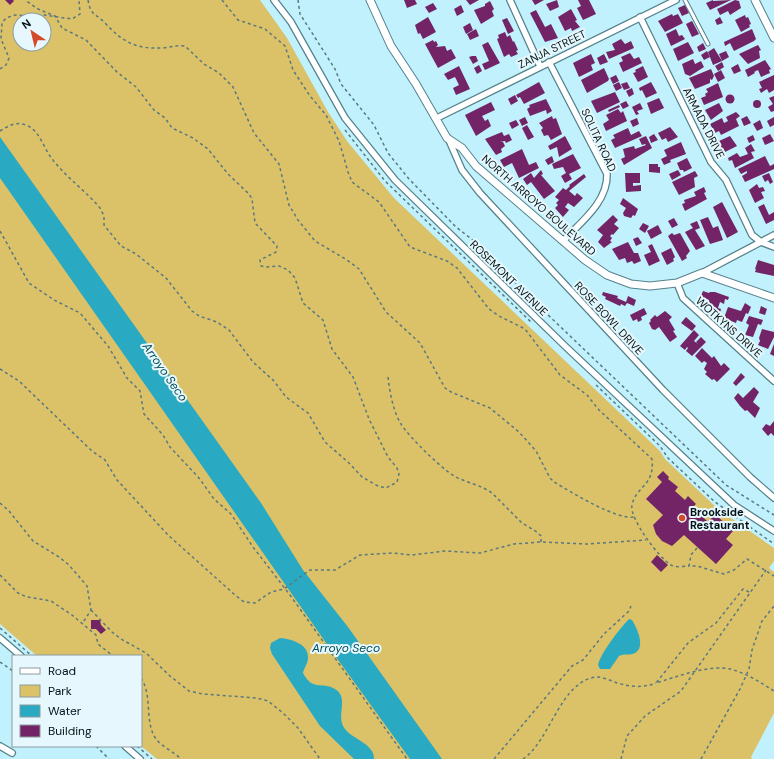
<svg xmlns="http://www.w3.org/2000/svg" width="774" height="759" viewBox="0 0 774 759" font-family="'DM Sans',sans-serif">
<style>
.green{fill:#dbc268;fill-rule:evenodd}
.water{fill:#29a9c2}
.building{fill:#732467}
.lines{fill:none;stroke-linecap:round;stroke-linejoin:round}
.service-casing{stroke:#55818b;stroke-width:5}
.minor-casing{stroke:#55818b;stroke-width:8}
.tertiary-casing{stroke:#55818b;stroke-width:9}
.path{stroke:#59787f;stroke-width:1.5;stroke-dasharray:3 3;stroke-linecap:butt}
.service{stroke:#fff;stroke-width:3}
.minor{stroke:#fff;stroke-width:5.5}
.tertiary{stroke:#fff;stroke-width:7}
.poi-dot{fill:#d44a2b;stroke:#e6f8fd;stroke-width:1.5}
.labels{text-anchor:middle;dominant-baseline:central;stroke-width:4;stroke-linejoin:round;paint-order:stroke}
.street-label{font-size:11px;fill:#031317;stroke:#e6f8fd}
.poi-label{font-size:11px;font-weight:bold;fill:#031317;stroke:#e6f8fd;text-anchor:start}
.water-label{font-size:12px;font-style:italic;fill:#014c59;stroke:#e6f8fd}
</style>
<rect width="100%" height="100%" fill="#c1f1fc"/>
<!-- green -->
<path class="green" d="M 0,0 L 260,0 L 287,38 L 328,112 L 347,141 L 394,198 L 660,451 L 665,459 L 718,509 L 774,548 L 774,561 L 769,568 L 774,572 L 774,713 L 751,757 L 752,759 L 157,759 L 141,746 L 141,656 L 37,656 L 0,624 ZM 20,20 L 44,20 L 44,44 L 20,44 Z"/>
<!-- water -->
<g class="water">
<path d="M 0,137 L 261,503 L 303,570 L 348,627 L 442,759 L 410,759 L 336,657 L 0,178 Z"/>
<path d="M 629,619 L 632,620 C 637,628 646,647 635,653 C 630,656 624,653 619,656 L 610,669 L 600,669 L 598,665 C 600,654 620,628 629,619 Z"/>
<path d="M 280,638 C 291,639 309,644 308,658 C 308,663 304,668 303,673 C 313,692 322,681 335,689 C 350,698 335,716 345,729 C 352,739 375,744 374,759 L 354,759 L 320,726 L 272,654 L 270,648 L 271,643 Z"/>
</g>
<!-- building -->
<g class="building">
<path d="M 5,0 L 13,0 L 14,1 L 10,5 Z"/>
<path d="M 404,0 L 415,0 L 417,4 L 407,8 Z"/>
<path d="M 466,0 L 479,0 L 470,5 Z"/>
<path d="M 532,0 L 544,0 L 535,5 Z"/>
<path d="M 557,0 L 559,7 L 550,11 L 546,4 Z"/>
<path d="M 578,0 L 589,0 L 596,14 L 583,20 L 577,8 L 581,6 Z"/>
<path d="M 713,0 L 713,1 L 731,0 L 710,10 L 706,3 Z"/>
<path d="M 735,0 L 739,1 L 741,8 L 730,15 L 728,11 L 720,15 L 717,9 Z"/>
<path d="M 490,1 L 494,9 L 492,11 L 494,16 L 481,24 L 474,10 L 485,6 L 485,4 Z"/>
<path d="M 433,3 L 437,9 L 429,13 L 425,7 Z"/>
<path d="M 461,5 L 464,12 L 457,16 L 454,9 Z"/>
<path d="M 685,5 L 689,13 L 682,16 L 678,8 Z"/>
<path d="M 571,9 L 577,20 L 575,21 L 580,27 L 572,31 L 571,28 L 565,31 L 558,17 Z"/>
<path d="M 536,10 L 545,27 L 551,24 L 558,38 L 545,42 L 530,13 Z"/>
<path d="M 672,14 L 673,16 L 678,14 L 683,23 L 665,32 L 658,21 Z"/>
<path d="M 745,15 L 746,18 L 748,17 L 751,24 L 749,25 L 750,27 L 741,32 L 735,20 Z"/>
<path d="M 428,17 L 436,32 L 423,39 L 420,33 L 418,34 L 415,25 Z"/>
<path d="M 720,17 L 723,23 L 717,25 L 715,20 Z"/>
<path d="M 507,18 L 514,31 L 508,34 L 502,20 Z"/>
<path d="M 692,21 L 699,34 L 692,37 L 686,24 Z"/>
<path d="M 470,23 L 473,30 L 466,34 L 463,27 Z"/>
<path d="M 476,29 L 479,36 L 470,40 L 467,34 Z"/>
<path d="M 676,29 L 679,36 L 682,35 L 685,39 L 671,46 L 666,34 Z"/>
<path d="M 752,29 L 756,39 L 754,41 L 734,51 L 730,43 L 725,46 L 724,42 Z"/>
<path d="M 505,32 L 507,37 L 510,35 L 513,42 L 514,41 L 518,50 L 516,51 L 518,54 L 511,57 L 509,54 L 504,57 L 497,39 L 499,38 L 498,35 Z"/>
<path d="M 621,39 L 625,44 L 631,41 L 634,48 L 609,59 L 606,52 L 615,50 L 612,44 Z"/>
<path d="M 433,40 L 434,42 L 436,41 L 438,45 L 436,47 L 445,46 L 447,51 L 451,49 L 456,58 L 438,68 L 425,44 Z"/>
<path d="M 488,42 L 500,63 L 485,70 L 482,64 L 489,61 L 482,45 Z"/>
<path d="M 688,42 L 694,53 L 678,61 L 673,49 Z"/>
<path d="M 703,43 L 706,49 L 699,52 L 697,47 Z"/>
<path d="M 758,45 L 761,50 L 759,51 L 760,58 L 748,64 L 739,54 Z"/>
<path d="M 714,48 L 722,61 L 713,65 L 708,52 Z"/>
<path d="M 707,51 L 710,57 L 704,60 L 701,55 Z"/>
<path d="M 726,51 L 729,57 L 722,61 L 719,54 Z"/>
<path d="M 630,53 L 634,59 L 639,57 L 642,63 L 623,72 L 619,63 L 623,61 L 621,57 Z"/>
<path d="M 591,54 L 595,63 L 591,65 L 593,70 L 579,77 L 573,63 Z"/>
<path d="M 604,54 L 608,62 L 600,65 L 597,58 Z"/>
<path d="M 472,56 L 476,56 L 478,61 L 473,64 L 469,57 Z"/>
<path d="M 693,59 L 695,64 L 701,61 L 704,67 L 690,76 L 685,74 L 682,64 Z"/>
<path d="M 765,60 L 771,69 L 769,70 L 770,73 L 761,77 L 758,70 L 754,72 L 755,73 L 748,77 L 745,70 Z"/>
<path d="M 722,62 L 724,67 L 718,71 L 715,66 Z"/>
<path d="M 738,64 L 741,71 L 734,74 L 731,68 Z"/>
<path d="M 479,65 L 482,71 L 477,74 L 474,68 Z"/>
<path d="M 459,66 L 470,89 L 456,95 L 453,88 L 459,85 L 455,77 L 448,80 L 444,74 Z"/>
<path d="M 643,66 L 648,77 L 638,82 L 633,73 L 636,72 L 635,70 Z"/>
<path d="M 604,68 L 609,79 L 608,81 L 587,93 L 581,80 Z"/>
<path d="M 711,69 L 714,76 L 712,80 L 710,79 L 710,83 L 695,89 L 689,78 Z"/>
<path d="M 721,70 L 725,78 L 718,82 L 714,74 Z"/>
<path d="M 616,75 L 619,81 L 613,84 L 610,78 Z"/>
<path d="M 774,75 L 774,90 L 769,93 L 767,89 L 761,93 L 759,89 L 762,88 L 759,82 Z"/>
<path d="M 539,82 L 545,93 L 524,104 L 520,97 L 518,98 L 516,95 Z"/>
<path d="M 619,82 L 622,88 L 616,91 L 613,85 Z"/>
<path d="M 627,82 L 630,88 L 624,90 L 621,84 Z"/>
<path d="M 651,82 L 657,93 L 646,98 L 642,90 L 640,91 L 639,88 Z"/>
<path d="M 718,83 L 723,97 L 704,105 L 701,98 L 706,96 L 705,94 L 708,92 L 706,89 Z"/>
<path d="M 632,88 L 634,94 L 629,97 L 626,91 Z"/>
<path d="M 615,92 L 620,102 L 597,113 L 591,101 Z"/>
<circle cx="730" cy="99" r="4.5"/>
<path d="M 515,95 L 518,101 L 511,105 L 508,99 Z"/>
<path d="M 774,96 L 774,111 L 771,112 L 768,107 L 773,104 L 769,98 Z"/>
<path d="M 659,98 L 664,108 L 651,114 L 647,103 Z"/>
<path d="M 546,99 L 552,111 L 547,114 L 546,110 L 530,116 L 527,109 L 530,107 L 529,105 Z"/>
<circle cx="757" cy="104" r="4"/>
<path d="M 626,101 L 629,106 L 623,109 L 620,104 Z"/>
<path d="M 491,102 L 495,110 L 482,116 L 485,121 L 488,119 L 491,126 L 476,136 L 465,115 Z"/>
<path d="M 640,103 L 643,109 L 637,111 L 639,114 L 636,115 L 632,107 Z"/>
<path d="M 719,103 L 723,111 L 711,120 L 705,110 Z"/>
<path d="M 619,105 L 620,107 L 609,112 L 608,110 Z"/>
<path d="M 618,109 L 621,113 L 623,111 L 627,121 L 606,131 L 603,124 L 609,120 L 606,115 Z"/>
<path d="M 736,112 L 740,116 L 736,119 L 739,126 L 721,135 L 719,131 L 715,133 L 710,124 L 722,118 L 724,123 L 728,121 L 726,117 Z"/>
<path d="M 552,116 L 553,119 L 556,118 L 562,134 L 551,140 L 548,135 L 544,136 L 541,130 L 543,128 L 539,123 Z"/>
<path d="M 747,116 L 751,123 L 744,126 L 741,119 Z"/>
<path d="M 525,117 L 528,123 L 522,126 L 519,120 Z"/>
<path d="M 774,117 L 774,125 L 770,127 L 767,121 Z"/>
<path d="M 637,118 L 639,124 L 633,127 L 630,121 Z"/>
<path d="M 516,120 L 519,125 L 512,129 L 509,123 Z"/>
<path d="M 760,120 L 763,128 L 757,131 L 753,124 Z"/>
<path d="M 527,125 L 534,137 L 528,140 L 522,128 Z"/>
<path d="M 670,127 L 678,137 L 668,142 L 666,138 L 662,140 L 658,133 Z"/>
<path d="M 628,128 L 631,135 L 639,131 L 642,136 L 615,148 L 611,140 L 615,138 L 613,135 Z"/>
<path d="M 502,132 L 504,136 L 509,134 L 512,140 L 506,143 L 505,141 L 500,142 L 503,142 L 505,146 L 501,149 L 502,152 L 496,155 L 485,139 Z"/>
<path d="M 654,134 L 658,140 L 651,143 L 649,137 Z"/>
<path d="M 770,134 L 774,141 L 765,145 L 762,138 Z"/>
<path d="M 753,135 L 755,140 L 749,143 L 747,138 Z"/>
<path d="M 565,136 L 572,149 L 559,157 L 557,147 L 550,150 L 548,146 Z"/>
<path d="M 646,136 L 652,148 L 624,165 L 621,159 L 625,157 L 623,149 L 634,146 L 635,149 L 646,145 L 645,144 L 642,145 L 639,139 Z"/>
<path d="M 730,136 L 737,146 L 725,152 L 722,149 L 719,141 Z"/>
<path d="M 681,142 L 686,154 L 670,160 L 671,162 L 664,165 L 661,159 L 667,156 L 664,150 Z"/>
<path d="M 751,144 L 755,151 L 751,152 L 754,158 L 735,168 L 732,160 L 729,161 L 728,158 L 737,153 L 740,157 L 748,154 L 745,148 Z"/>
<path d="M 522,149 L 529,165 L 536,162 L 539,168 L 519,178 L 512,163 L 504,167 L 500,160 Z"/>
<path d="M 573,154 L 581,168 L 569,174 L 572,179 L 565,183 L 561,176 L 566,173 L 563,167 L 554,169 L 552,164 Z"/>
<path d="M 552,156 L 554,162 L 548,165 L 545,160 Z"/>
<path d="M 765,156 L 770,166 L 774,164 L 774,169 L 745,182 L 742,176 L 747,173 L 747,171 L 741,174 L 738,169 Z"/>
<path d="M 687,158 L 692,168 L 684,172 L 683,170 L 680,170 L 677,163 Z"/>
<path d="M 649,164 L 658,164 L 658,167 L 660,167 L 660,173 L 649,172 Z"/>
<path d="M 541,170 L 543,174 L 541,175 L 555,191 L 544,199 L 531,182 L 527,185 L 523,179 L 531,173 L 534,178 Z"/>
<path d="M 678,170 L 681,175 L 672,180 L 669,174 Z"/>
<path d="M 695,171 L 698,176 L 694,178 L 695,187 L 679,195 L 672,182 Z"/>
<path d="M 625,173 L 640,173 L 640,183 L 633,183 L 633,186 L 641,185 L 641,191 L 626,192 Z"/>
<path d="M 769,173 L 773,182 L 770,184 L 768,180 L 765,182 L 762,176 Z"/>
<path d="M 584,174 L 586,177 L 569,191 L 575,196 L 577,193 L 583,198 L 574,207 L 568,203 L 565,207 L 569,210 L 563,217 L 555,208 L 558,205 L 556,203 L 559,200 L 555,197 L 563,188 L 566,190 L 570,186 L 569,185 Z"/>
<path d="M 757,184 L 759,188 L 763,187 L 765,191 L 761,192 L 764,198 L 755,203 L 749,190 Z"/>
<path d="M 704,187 L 706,192 L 704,193 L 707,199 L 685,211 L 682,204 L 685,203 L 684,200 L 696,196 L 694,192 Z"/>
<path d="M 623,198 L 638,209 L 635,216 L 633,215 L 631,218 L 624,216 L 623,213 L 626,208 L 620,204 Z"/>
<path d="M 722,202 L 738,232 L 727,238 L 713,207 Z"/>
<path d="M 764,204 L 769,215 L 774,212 L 774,220 L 766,224 L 758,207 Z"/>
<path d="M 613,215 L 618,220 L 614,224 L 619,228 L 613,235 L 612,234 L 610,236 L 612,238 L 610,241 L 612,242 L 604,248 L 598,242 L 603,235 L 597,230 Z"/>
<path d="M 708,217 L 713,228 L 718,226 L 723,240 L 710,244 L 700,220 Z"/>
<path d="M 674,218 L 678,225 L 672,228 L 668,221 Z"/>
<path d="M 697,221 L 700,228 L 695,230 L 705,246 L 696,250 L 685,232 L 693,228 L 690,224 Z"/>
<path d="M 643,223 L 649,226 L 645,233 L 639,229 Z"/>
<path d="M 658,225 L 662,233 L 651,239 L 647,231 Z"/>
<path d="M 672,233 L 674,235 L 680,233 L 690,251 L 686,256 L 687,258 L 682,261 L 668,236 Z"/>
<path d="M 638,237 L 642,243 L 636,246 L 633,239 Z"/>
<path d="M 628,242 L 634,253 L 638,253 L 641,261 L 634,264 L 632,261 L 627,263 L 625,258 L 619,260 L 612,249 Z"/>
<path d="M 652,244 L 660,261 L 649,266 L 644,255 L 651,252 L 648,246 Z"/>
<path d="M 671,248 L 675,257 L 673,259 L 674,261 L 667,265 L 661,253 Z"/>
<path d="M 758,260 L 774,265 L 774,276 L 755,272 L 756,269 L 755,269 Z"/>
<path d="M 703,291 L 709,293 L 710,292 L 715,292 L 729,297 L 728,300 L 725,299 L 724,304 L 720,302 L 718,308 L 721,309 L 719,316 L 712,313 L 715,308 L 709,304 L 709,300 L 701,296 Z"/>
<path d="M 603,292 L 618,296 L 617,298 L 626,302 L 628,296 L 636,300 L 634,306 L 627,303 L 625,306 L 621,304 L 620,306 L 605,299 L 606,297 L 602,295 Z"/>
<path d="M 745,303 L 751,307 L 748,314 L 746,313 L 742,322 L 737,320 L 736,323 L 724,318 L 728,307 L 741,311 Z"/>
<path d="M 761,306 L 767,309 L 765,315 L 759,313 Z"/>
<path d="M 644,308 L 647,314 L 641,317 L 642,320 L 638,322 L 637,319 L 633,321 L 630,315 Z"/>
<path d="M 665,311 L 672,317 L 669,320 L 675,330 L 673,331 L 677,337 L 670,342 L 659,327 L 655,330 L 652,329 L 649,323 L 651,321 L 650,320 L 655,315 L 657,317 Z"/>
<path d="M 749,316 L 763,320 L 761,325 L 758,324 L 753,337 L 745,335 L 749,325 L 746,323 Z"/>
<path d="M 686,317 L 696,326 L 692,331 L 681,323 Z"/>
<path d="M 762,329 L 774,332 L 774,337 L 768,349 L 758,345 L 760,341 L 759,338 Z"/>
<path d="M 694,330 L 699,335 L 694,341 L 698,344 L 696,342 L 701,337 L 706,342 L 692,356 L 686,351 L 688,348 L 687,347 L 685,350 L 680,346 Z"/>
<path d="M 774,344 L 774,356 L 770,354 Z"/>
<path d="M 702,348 L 712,358 L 714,356 L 721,366 L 724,363 L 730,369 L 717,382 L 714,379 L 712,380 L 705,374 L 707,372 L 704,369 L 707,363 L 704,361 L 702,363 L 695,356 Z"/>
<path d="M 741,373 L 745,377 L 736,386 L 733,383 Z"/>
<path d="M 754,387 L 759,392 L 753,402 L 760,408 L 755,418 L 747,410 L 745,411 L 740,406 L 734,398 L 738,393 L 743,398 Z"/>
<path d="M 774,421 L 774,436 L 771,433 L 768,436 L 762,429 L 766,424 L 770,426 Z"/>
<path d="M 663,471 L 669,477 L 668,479 L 678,487 L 675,491 L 685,500 L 688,496 L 696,504 L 693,507 L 708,522 L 715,514 L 733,531 L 726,539 L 733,545 L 716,564 L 684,535 L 672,546 L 662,541 L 656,534 L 653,525 L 663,515 L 646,499 L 662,482 L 657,477 Z"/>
<path d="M 657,555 L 668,565 L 661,572 L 651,562 Z"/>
<path d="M 91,620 L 100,620 L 101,625 L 106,630 L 101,634 L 96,629 L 91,629 Z"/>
</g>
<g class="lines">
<defs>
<path id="service" d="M 685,0 L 708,44"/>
<g id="minor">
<path d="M 274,0 L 291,22 L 345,118 L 395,180 L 566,347 L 734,505 L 774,531"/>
<path d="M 510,0 L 540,66"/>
<path d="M 640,17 L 711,162 L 726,180 L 752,235 L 761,242 L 774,247"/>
<path d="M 549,62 L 607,174 C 608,202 580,223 563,241"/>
<path d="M 437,118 L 676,0"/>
<path d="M 448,138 L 462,170 L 480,193 L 663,390 L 750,477 L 774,498"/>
<path d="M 702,273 L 774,235"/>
<path d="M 677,283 L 683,298 L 774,381"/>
<path d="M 0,638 L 21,656"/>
<path d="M 0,746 L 12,753"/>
<path d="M 125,746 L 140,759"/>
</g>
<g id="tertiary">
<path d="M 370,0 L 391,46 L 416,84 L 447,138 L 462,148 L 476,166 L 585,260 L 607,275 L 631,284 L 650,286 L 677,283 L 702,273 L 774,298"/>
<path d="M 755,0 L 774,38"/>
</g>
</defs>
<!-- service casing -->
<use href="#service" class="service-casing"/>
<!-- minor casing -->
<use href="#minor" class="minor-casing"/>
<!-- tertiary casing -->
<use href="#tertiary" class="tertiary-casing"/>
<!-- path -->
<g class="path">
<path d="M 88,0 C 91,17 96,13 106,24 C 124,43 136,49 163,48 C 171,47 178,45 185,46 L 204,64 L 219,73 L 233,87 L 254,133 L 279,164 L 289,205 L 298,220 L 315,241 L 347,260 L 359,269 L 386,312 L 420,343 L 445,388 L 451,392 L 490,408 L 519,432 L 536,451 L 550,478 L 554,482 C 571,492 616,520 634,517"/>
<path d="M 222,0 L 238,20 L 265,29 L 285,46 L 293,70 L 310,96 L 326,115 L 339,141 L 348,172 L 352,182 L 379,202 L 410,247 L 447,261 L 457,268 L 489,309 L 499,316 L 525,329 L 560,375 L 587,395 L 599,410 L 652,459 C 655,486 636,486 632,505 C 629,518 659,558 671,565 C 676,568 684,566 689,566"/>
<path d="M 298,0 L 300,14 L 335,69 L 341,84 L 374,125 L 388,153 L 409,179 L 456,227 L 474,241 L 491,261 L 508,274 L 523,291 L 726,485 L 774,515"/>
<path d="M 0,69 L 6,65 L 9,58 L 1,39 L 2,23 L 6,18 L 15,15 L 30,16 L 44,15 L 72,19 L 80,14 L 79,0"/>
<path d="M 345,130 L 385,181 L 531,322"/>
<path d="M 0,131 C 8,126 16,121 26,125 C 39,130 43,146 50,156 C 64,176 85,190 100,208 L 104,216 L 104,225 L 121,246 L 136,254 L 166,278 L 192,311 L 199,316 L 217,322 L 229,330 L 253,362 L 274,381 L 286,397 L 308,413 L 325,442 L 349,463 L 362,477 L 378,486 L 386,488 L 397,482 L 399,474 L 397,468 L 388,457 L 369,419 L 353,377 L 332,349 L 323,320 L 303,303 L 295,278 L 288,270 L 279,266 L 266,267 L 261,266 L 260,260 L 276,252 L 277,246 L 255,223 L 252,199 L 249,194 L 228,174 L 208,149 L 193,138 L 172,128 L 165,118 L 154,110 L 136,87 L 117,72 L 86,40 L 62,28 L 55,16 L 38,9 L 25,0"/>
<path d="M 0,231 L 29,283 L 54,300 L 80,313 L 108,346 L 127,378 L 140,391 L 144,414 L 163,435 L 170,447 L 199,478 L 214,499 L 231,514 L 253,547 L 290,595 L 407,759"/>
<path d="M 0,369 L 19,381 L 92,451 L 105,460 L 117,480 L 169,536 L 235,595 L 244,602 L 255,603 L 271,592 L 284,589 L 310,570 L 335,570 L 360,555 L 392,553 L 412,555 L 445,551 L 480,553 L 514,544 L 541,542 L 587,544 L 646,540"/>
<path d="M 388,377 C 390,393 393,411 401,424 C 409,437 441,468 454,476 C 467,483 482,485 493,494 L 522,523 L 537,532 L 541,536 L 541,542"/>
<path d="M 596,385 L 660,446 L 668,458 L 715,502 L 774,544"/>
<path d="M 0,503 L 9,511 L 33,541 L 59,557 L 69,565 L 87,586 L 91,610 L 82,624"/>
<path d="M 697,548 L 691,555 L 689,566 L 697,566 L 724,574 L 734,570 L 747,559 L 774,576"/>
<path d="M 0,575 L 18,593 L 27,597 L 51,601 L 72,615 L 96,635 L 98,644 L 113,656"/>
<path d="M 749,592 L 743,589 L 716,623 L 688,643 L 656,683 C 676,677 710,664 730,669 C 746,673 760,682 774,691"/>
<path d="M 91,610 L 112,632 L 121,639 L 146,653 L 170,676 L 189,691 L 203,694 L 257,698 L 268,701 L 283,713 L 298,728 L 320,759"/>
<path d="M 0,628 L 32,656"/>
<path d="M 0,662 L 13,671"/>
<path d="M 141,678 C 153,696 144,722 156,739 C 161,746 174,752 181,759"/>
<path d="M 96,746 L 109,759"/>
<path d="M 137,746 L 152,759"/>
<path d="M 494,759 L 572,666 L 583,660 L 604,634 L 629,611 L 631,606"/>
<path d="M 523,759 C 549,742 559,687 591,678 C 600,675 609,680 617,683 C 631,687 643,688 656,683"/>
<path d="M 621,759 L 627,736 L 645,716 L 681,691 L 766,570"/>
<path d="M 701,759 L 740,689 L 749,669 L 752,650 L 762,621 L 774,606"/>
</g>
<!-- service -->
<use href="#service" class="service"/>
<!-- minor -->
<use href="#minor" class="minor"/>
<!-- tertiary -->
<use href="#tertiary" class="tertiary"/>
</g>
<!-- markers -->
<circle class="poi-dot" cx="682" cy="518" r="4"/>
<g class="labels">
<!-- street labels -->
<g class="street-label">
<text transform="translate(552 49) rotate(-26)">ZANJA STREET</text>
<text transform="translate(704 123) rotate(63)">ARMADA DRIVE</text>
<text transform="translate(599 140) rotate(65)">SOLITA ROAD</text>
<text transform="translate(539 205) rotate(41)">NORTH ARROYO BOULEVARD</text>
<text transform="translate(509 278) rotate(44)">ROSEMONT AVENUE</text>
<text transform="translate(609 318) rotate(47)">ROSE BOWL DRIVE</text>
<text transform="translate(729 327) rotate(42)">WOTKYNS DRIVE</text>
</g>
<!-- poi labels -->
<g class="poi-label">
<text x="690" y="512">Brookside<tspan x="690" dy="13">Restaurant</tspan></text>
</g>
<!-- water labels -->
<g class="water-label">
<text transform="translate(165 372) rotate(55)">Arroyo Seco</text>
<text x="346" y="648">Arroyo Seco</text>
</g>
</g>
<!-- legend -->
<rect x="12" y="655" width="130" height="92" fill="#e6f8fd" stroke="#8b9ca1"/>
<rect x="20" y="668" width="20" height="6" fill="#ffffff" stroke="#8b9ca1"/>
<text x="48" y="675" font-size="12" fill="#031317">Road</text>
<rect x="20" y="685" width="20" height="12" fill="#dbc268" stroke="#8b9ca1"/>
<text x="48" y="695" font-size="12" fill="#031317">Park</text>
<rect x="20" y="705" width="20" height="12" fill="#29a9c2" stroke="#8b9ca1"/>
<text x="48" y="715" font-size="12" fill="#031317">Water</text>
<rect x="20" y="725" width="20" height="12" fill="#732467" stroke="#8b9ca1"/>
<text x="48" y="735" font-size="12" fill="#031317">Building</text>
<!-- north arrow -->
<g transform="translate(32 32) rotate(325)"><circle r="19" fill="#e6f8fd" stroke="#8b9ca1"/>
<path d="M0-3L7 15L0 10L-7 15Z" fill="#d44a2b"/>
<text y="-6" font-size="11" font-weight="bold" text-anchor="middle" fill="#031317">N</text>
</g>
</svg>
